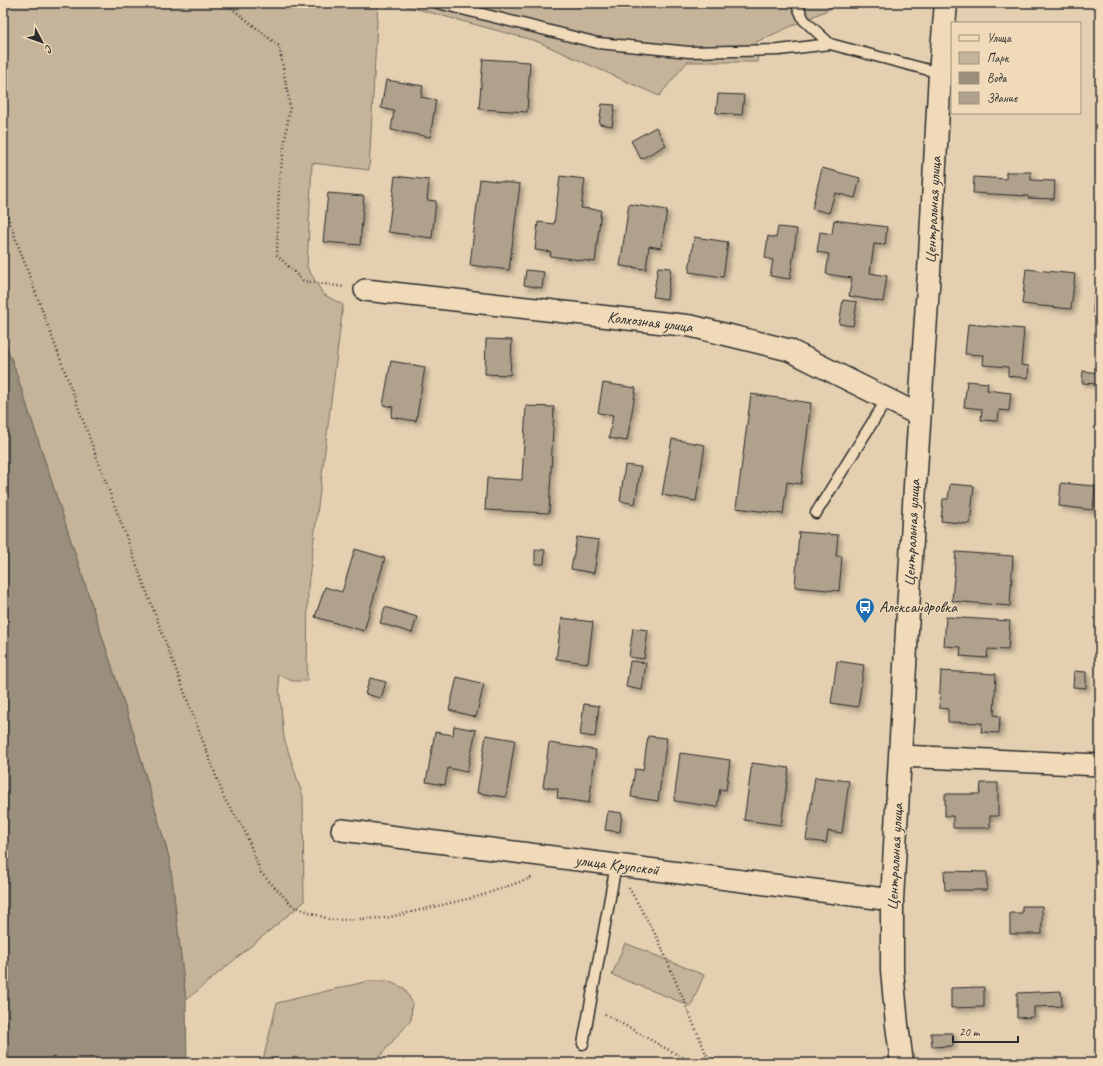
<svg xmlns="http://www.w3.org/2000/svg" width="1103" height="1066" viewBox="0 0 1103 1066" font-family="Caveat,sans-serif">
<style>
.green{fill:#c5b49a;stroke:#787062}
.water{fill:#9a8e7b;stroke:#6e665b}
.building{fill:#b0a18c;stroke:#2b2b2b;filter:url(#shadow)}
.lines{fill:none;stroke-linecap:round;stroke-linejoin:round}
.service-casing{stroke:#2b2b2b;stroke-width:13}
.minor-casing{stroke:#2b2b2b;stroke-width:24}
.secondary-casing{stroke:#2b2b2b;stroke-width:25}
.path{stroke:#2b2b2b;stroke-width:2.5;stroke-dasharray:1 3;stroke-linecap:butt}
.service{stroke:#f0dab9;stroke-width:10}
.minor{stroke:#f0dab9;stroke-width:21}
.secondary{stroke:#f0dab9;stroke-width:22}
.labels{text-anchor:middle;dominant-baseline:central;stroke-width:3;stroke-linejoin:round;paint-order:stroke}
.street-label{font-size:16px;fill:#2b2b2b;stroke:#f0dab9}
.poi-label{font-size:16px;fill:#2b2b2b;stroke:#f0dab9;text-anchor:start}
</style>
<defs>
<filter id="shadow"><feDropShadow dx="3.5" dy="3.5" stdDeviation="2" flood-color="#0004"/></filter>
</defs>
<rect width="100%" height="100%" fill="#e4d0b1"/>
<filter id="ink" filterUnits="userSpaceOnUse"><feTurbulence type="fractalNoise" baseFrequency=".025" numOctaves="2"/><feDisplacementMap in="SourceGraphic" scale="8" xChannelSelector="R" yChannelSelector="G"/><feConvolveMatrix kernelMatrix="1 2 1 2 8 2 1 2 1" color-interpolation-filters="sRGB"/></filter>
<g filter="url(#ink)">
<!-- green -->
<g class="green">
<path d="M 3,3 L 378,3 L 369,170 L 312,163 L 307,267 L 323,294 L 343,305 L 308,587 L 307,681 L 292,681 L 278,674 L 284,738 L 303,797 L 304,902 L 186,1000 L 170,861 L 133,731 L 13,363 L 3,339 Z"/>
<path d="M 395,3 L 843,3 L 756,42 L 758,62 L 687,62 L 659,96 L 536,41 Z"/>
<path d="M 625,943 L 704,975 L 691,1006 L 612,975 Z"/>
<path d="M 368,981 L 387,981 L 404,988 L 412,1002 L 411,1020 L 374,1063 L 261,1063 L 264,1056 L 277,1003 Z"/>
</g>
<!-- water -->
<path class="water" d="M 3,339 L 13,363 L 133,731 L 170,861 L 186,1000 L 187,1063 L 3,1063 Z"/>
<!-- building -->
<g class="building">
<path d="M 483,59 L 530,62 L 527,112 L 479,109 Z"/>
<path d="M 386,80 L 423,86 L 421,97 L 436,100 L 430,137 L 391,130 L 394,111 L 381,108 Z"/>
<path d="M 718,94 L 744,95 L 742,115 L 716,113 Z"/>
<path d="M 602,104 L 615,105 L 612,126 L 599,124 Z"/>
<path d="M 656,127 L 666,145 L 641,159 L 631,141 Z"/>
<path d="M 822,168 L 860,178 L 855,198 L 835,193 L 829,213 L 812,209 Z"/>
<path d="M 1006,172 L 1031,172 L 1031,180 L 1055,181 L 1054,199 L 1028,198 L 1028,196 L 973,193 L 974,177 L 1006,179 Z"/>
<path d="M 395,176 L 429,180 L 427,200 L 436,201 L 432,238 L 388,232 Z"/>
<path d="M 560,176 L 585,179 L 581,208 L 601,210 L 595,262 L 550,256 L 551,252 L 535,250 L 538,222 L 554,224 Z"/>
<path d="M 480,179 L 520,184 L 509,270 L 470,265 Z"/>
<path d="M 328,193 L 364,196 L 360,245 L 323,242 Z"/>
<path d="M 629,204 L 667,210 L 661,248 L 649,246 L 646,269 L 620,266 Z"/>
<path d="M 834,220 L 887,227 L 885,245 L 874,244 L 870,273 L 887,276 L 883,302 L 849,296 L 852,278 L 826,274 L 829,254 L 817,252 L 820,232 L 832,234 Z"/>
<path d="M 778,227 L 797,229 L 790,279 L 770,276 L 773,260 L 765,258 L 768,236 L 776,238 Z"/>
<path d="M 694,237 L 728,242 L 723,277 L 689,272 Z"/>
<path d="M 658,267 L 671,268 L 667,299 L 653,297 Z"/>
<path d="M 1026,269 L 1075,274 L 1071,309 L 1022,304 Z"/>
<path d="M 526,270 L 544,272 L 542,288 L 524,285 Z"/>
<path d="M 1094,295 L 1100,296 L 1100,313 L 1093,313 Z"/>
<path d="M 843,300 L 857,302 L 853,326 L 839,324 Z"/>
<path d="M 968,324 L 1024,329 L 1021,365 L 1029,366 L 1028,378 L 1008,376 L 1008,367 L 983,365 L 984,355 L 965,354 Z"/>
<path d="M 486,339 L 512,340 L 510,375 L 485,374 Z"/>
<path d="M 391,361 L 425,367 L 416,421 L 391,417 L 393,407 L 383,405 Z"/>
<path d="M 1083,371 L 1098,373 L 1097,384 L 1082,383 Z"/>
<path d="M 967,381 L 988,383 L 987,390 L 1011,393 L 1009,411 L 999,410 L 998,421 L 981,420 L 982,409 L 964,407 Z"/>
<path d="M 603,383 L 636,388 L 627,441 L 609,438 L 613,415 L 598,413 Z"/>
<path d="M 751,394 L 811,403 L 801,484 L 787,482 L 783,514 L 736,508 Z"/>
<path d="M 526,406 L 554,407 L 549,513 L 485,510 L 487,478 L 522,480 Z"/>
<path d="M 672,439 L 705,445 L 696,501 L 662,495 Z"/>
<path d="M 625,465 L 641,467 L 635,504 L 620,501 Z"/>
<path d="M 1061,483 L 1095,486 L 1093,510 L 1059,506 Z"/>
<path d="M 950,484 L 974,486 L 970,524 L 941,521 L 943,499 L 948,499 Z"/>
<path d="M 799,532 L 838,535 L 836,556 L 842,556 L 839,591 L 795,587 Z"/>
<path d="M 577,537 L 599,540 L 594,573 L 571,569 Z"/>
<path d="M 355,549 L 385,558 L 364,631 L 315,617 L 325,587 L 342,592 Z"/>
<path d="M 535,549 L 545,550 L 544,564 L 535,564 Z"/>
<path d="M 956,552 L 1013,556 L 1010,606 L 952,601 Z"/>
<path d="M 385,607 L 417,617 L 412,633 L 380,623 Z"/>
<path d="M 946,617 L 1010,621 L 1008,650 L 988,649 L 987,658 L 960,656 L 961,647 L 944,646 Z"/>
<path d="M 562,618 L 593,622 L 588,663 L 556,659 Z"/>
<path d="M 633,628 L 648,630 L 644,659 L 629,657 Z"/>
<path d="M 630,661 L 646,663 L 642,690 L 626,687 Z"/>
<path d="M 837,661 L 864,665 L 858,707 L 831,703 Z"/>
<path d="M 941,671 L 996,674 L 994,715 L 1000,716 L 999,733 L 981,732 L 982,723 L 948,722 L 948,709 L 939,708 Z"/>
<path d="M 1074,671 L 1086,672 L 1086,688 L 1073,687 Z"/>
<path d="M 457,677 L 484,684 L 476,717 L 449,710 Z"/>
<path d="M 370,678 L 386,682 L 381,698 L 365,694 Z"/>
<path d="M 584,704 L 599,706 L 595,737 L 580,735 Z"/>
<path d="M 454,726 L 476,730 L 467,772 L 448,768 L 445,785 L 426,782 L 435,732 L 453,735 Z"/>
<path d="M 486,735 L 515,740 L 506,797 L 477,793 Z"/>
<path d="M 648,736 L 667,738 L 658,801 L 631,797 L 635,769 L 643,770 Z"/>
<path d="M 549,743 L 596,750 L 589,803 L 557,798 L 558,789 L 543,787 Z"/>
<path d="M 680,753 L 730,760 L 726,790 L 720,789 L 717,807 L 674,801 Z"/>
<path d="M 752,763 L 789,768 L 781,825 L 744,820 Z"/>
<path d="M 815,777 L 849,781 L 842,833 L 828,831 L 826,843 L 806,840 Z"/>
<path d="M 981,783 L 998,783 L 998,816 L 990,816 L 990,828 L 953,828 L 953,816 L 945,816 L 945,794 L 980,794 Z"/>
<path d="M 608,811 L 622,813 L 620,832 L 605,830 Z"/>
<path d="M 944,871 L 987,872 L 987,890 L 945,890 Z"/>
<path d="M 1022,906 L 1042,906 L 1042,934 L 1010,934 L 1010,913 L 1022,913 Z"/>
<path d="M 984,987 L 984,1007 L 951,1008 L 951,988 Z"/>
<path d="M 1061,991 L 1062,1006 L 1034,1007 L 1034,1017 L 1017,1018 L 1017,993 Z"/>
<path d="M 931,1033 L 953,1033 L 953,1046 L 932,1047 Z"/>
</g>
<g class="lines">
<defs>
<g id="service">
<path d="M 438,3 L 598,43 L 689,52 L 779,50 L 830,44"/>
<path d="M 796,3 L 804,20 L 830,44 L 940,73"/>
<path d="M 816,513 L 887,399"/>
<path d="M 583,1044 L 616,865"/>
</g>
<g id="minor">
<path d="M 365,290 L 691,326 L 789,350 L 919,415"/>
<path d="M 900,756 L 1100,765"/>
<path d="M 342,830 L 892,900"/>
</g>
<path id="secondary" d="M 902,1063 L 897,1025 L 892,970 L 892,900 L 915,486 L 930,256 L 940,73 L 946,3"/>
</defs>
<!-- service casing -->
<use href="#service" class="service-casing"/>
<!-- minor casing -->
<use href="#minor" class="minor-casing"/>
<!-- secondary casing -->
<use href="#secondary" class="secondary-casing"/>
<!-- path -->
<g class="path">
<path d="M 220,3 L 229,6 L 279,46 L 290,106 L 279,182 L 277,255 L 303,281 L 344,287"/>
<path d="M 229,6 L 281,5 L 289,3"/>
<path d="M 3,197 L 5,210 L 137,566 L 225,800 L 244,829 L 261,873 L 293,906 L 331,920 L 386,918 L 480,896 L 534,877"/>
<path d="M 629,888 L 658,939 L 710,1063"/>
<path d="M 605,1014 L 663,1047 L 694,1063"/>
</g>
<!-- service -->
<use href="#service" class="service"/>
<!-- minor -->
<use href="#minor" class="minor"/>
<!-- secondary -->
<use href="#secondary" class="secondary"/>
</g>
</g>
<!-- icons -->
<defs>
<symbol id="bus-pin" viewBox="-11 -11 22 30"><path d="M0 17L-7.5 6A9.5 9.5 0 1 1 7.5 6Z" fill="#1f6fb2" stroke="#f0dab9"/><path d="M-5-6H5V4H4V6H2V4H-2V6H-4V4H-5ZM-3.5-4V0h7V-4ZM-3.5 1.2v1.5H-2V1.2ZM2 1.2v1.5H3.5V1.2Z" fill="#fff"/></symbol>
</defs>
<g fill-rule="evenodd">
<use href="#bus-pin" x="854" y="596" width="22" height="30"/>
</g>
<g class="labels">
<!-- street labels -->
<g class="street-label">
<text transform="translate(933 210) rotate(-87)">Центральная улица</text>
<text transform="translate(650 322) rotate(7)">Колхозная улица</text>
<text transform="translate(912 533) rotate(-87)">Центральная улица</text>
<text transform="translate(895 857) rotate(-87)">Центральная улица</text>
<text transform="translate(617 865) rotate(7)">улица Крупской</text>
</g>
<!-- poi labels -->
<g class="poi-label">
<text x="879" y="607">Александровка</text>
</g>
</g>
<!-- margin -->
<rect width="1103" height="1066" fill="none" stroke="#f0dab9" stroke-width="16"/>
<rect x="8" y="8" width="1087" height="1050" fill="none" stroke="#2b2b2b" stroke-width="1.5" filter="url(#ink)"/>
<!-- legend -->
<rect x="951" y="22" width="130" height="92" fill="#f0dab9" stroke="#a19480"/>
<rect x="959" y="35" width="20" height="6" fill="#f0dab9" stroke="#a19480"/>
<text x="987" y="42" font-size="12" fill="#2b2b2b">Улица</text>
<rect x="959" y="52" width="20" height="12" fill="#c5b49a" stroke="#a19480"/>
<text x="987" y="62" font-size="12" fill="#2b2b2b">Парк</text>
<rect x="959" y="72" width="20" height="12" fill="#9a8e7b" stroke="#a19480"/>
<text x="987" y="82" font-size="12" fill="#2b2b2b">Вода</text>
<rect x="959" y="92" width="20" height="12" fill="#b0a18c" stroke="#a19480"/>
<text x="987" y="102" font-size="12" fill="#2b2b2b">Здание</text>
<!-- north arrow -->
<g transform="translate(42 42) rotate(131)" stroke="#f0dab9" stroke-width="3" paint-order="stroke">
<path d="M0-3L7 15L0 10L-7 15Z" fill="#2b2b2b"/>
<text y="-6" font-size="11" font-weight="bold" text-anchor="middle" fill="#2b2b2b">С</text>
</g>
<!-- scale -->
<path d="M953 1036v6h65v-6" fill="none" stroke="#2b2b2b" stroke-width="2"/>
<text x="959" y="1036" font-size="12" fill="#2b2b2b" stroke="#f0dab9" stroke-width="3" paint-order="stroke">20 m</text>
</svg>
